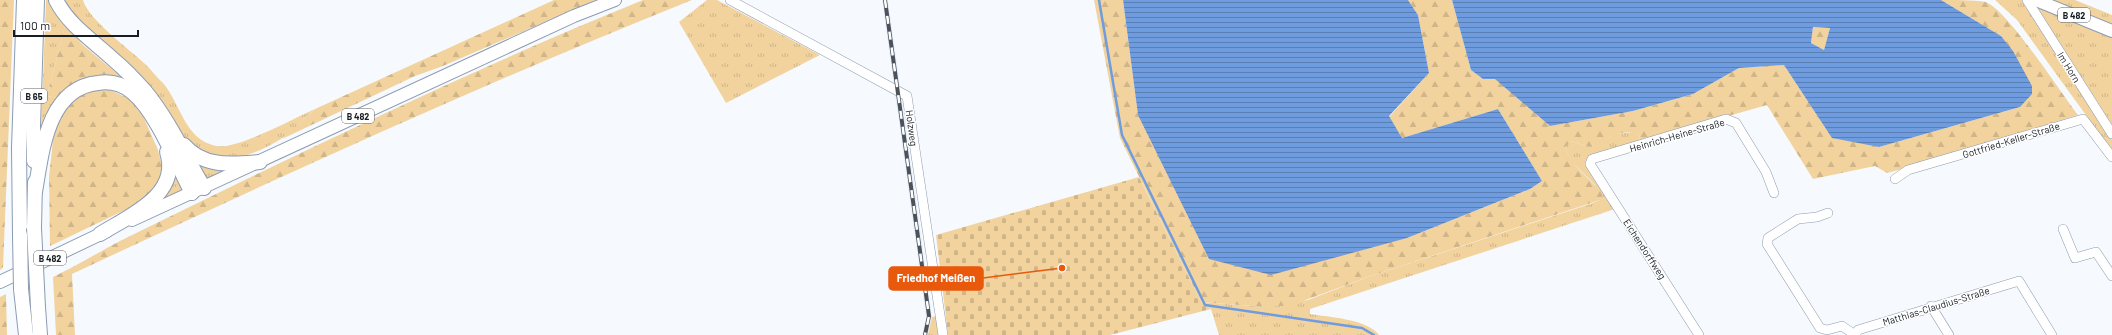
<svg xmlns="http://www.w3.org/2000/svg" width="2112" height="335" viewBox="0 0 2112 335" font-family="Barlow,sans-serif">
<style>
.built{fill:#e7effb}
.grass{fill:url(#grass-tufts)}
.forest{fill:url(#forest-firs)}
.cemetery{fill:url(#cemetery-stones)}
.water{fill:url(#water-rules);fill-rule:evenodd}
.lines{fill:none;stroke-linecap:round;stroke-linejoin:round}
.stream{stroke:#6e9cde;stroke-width:2.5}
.minor-casing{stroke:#8c9bb1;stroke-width:10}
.major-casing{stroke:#8c9bb1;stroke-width:14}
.highway-casing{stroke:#8c9bb1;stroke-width:16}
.minor{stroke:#fff;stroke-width:9}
.major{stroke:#fff;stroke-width:12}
.highway{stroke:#fff;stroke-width:14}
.rail-casing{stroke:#4c5259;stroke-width:4}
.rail{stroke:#fff;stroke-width:2.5;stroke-dasharray:8;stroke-linecap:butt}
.highway-bridge-casing{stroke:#8c9bb1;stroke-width:16;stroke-linecap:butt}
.highway-bridge{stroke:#fff;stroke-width:14}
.labels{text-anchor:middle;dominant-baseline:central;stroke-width:3;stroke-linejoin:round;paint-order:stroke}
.shield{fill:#fff;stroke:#5d6166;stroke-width:1}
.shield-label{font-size:9px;font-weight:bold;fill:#171d25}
.street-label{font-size:10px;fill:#171d25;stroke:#fff}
.leader{fill:none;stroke:#e8590c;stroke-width:1.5}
.callout-dot{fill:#e8590c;stroke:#fff;stroke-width:1.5}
.callout{fill:#e8590c;stroke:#e8590c;stroke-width:1.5}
.callout-label{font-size:11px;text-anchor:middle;font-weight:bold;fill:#fff}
</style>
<defs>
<pattern id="grass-tufts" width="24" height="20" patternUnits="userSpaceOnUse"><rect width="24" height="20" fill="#f2d39e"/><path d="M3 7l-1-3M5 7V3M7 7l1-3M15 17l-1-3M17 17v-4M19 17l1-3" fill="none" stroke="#cfb588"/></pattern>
<pattern id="forest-firs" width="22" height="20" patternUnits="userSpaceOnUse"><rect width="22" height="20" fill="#f2d39e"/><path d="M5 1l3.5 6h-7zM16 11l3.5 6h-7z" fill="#cfb588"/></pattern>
<pattern id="cemetery-stones" width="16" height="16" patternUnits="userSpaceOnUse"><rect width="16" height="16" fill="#f2d39e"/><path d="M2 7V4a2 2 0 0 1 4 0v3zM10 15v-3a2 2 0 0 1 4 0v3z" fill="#cfb588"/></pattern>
<pattern id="water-rules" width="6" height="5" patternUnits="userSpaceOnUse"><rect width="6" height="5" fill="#6e9cde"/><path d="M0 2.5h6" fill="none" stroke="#597fb4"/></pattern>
</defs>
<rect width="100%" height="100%" fill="#f6fafe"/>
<!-- built -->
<path class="built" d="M 882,0 L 888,0 L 926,271 L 932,317 L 928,335 L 922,335 L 926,317 Z"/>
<!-- grass -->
<g class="grass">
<path d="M 46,0 L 83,0 C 88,19 129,49 144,63 C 151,69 156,77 163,83 C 181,104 184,139 216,146 C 237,150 294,118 315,109 C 304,118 293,132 281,139 C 252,157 216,169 188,144 C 169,126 152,105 133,87 C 111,66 87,48 65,27 L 47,96 L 58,98 L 41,132 Z"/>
<path d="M 707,0 L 717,0 L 820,55 L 726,103 L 679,22 Z"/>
<path d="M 1995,0 L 2075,0 L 2112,15 L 2112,151 L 2017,20 Z"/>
<path d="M 1633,132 L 1639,135 L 1640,141 L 1587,158 L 1587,162 L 1615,209 L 1310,309 L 1310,314 C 1328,317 1368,319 1379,335 L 1219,335 L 1211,309 L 1201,302 L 1265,307 L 1308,300 L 1368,277 L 1590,204 L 1600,200 L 1595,185 L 1571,161 L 1565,147 L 1566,144 L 1571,141 L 1589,147 L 1616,134 Z"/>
<path d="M 198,162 L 231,168 L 204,181 Z"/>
<path d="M 172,165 L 183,189 L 161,201 Z"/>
<path d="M 936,316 L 938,335 L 928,335 L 932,317 Z"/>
</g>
<!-- forest -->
<g class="forest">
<path d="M 0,0 L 14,0 L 3,268 L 0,270 Z"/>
<path d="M 554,0 L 596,0 L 443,66 L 415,76 L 282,139 L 315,109 Z"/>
<path d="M 643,0 L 692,0 C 482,84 277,178 72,274 L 75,335 L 56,335 L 53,277 C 78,265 102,250 128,237 C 297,154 468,71 643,0 Z"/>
<path d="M 1094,0 L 1123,0 L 1138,115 L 1407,238 L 1530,189 L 1542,181 L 1498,109 L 1402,138 L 1389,117 L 1429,73 L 1418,15 L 1408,0 L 1452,0 L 1471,70 L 1483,79 L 1495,78 L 1550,126 L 1633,111 L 1693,94 L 1739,68 L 1784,65 L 1832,137 L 1879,147 L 2020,107 L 2001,36 L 1941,0 C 1955,0 1973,0 1986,2 C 2009,12 2060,92 2078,115 L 1948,157 L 1887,173 L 1875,166 L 1813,179 L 1767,105 L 1640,141 L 1639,135 C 1621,126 1606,142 1589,147 L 1571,141 L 1565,147 C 1572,166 1588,178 1602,192 L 1602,197 L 1600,200 L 1368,277 L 1292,305 L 1265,307 L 1201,302 L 1120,138 Z"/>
<path d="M 65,26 L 83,45 L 133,87 L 120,81 L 58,98 L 47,96 Z"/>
<path d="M 1813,27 L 1830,28 L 1824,50 L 1811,43 Z"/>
<path d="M 108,89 L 130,99 L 144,118 L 158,150 L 163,170 L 160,184 L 148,199 L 50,246 L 49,177 L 55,121 L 66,104 L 84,92 Z"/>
<path d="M 6,294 L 7,335 L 0,335 L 0,297 Z"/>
</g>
<!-- cemetery -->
<path class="cemetery" d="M 1139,177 L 1201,302 L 1211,309 L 1110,335 L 948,335 L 936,235 Z"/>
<!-- water -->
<g class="water">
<path d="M 1123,0 L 1408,0 L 1418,15 L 1429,73 L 1389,116 L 1402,138 L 1498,109 L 1542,181 L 1530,189 L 1407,238 L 1271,275 L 1209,259 L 1138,115 Z"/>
<path d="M 1452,0 L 1941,0 L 2001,36 L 2013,51 L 2032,86 L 2032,94 L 2020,107 L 1879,147 L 1832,138 L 1784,65 L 1739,68 L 1693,94 L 1633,111 L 1550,126 L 1495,79 L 1483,79 L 1471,70 ZM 1813,27 L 1830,28 L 1824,50 L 1811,43 Z"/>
</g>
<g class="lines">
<!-- stream -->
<path class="stream" d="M 1099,0 L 1122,135 L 1205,305 L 1362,328 L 1374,335"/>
<defs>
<g id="minor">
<path d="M 730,0 L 907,96 L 943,335"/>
<path d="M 2027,0 L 2112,134"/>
<path d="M 1895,179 L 1908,170 L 2083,119 L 2112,157"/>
<path d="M 1828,213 L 1817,217 L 1798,219 L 1768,238 L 1767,244 L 1820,328 L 1827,330 L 1842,326 L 1855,335"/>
<path d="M 2063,229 L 2075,258 L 2096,252 L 2112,276"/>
<path d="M 1931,306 L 1949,335"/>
<path d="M 1699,335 L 1590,164 L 1592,159 L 1726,119 L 1736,123 L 1766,172 L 1774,193"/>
<path d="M 1855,335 L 1858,330 L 2019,281 L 2052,335"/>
</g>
<g id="major">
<path d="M 2036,0 L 2112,31"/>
<path d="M 132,220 L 574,16 L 615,0"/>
<path d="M 0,282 L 107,231"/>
</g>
<g id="highway">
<path d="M 56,0 C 69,26 94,41 115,61 C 126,70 136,81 145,91 C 169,120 185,156 204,188"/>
<path d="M 184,145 C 204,168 232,164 260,162"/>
<path d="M 34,161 L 33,126 L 37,0"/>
<path d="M 35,192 C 42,152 47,88 98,83 C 110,81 122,84 132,92 C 156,111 177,165 192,193"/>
<path d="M 34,228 L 35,182"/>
<path d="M 100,234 C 129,216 181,195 167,152"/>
<path d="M 20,235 L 19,148 L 24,0"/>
<path d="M 21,289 L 26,335"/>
<path d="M 38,307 L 40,335"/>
</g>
</defs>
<!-- minor casing -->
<use href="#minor" class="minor-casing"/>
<!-- major casing -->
<use href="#major" class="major-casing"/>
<!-- highway casing -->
<use href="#highway" class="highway-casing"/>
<!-- minor -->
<use href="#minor" class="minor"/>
<!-- major -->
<use href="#major" class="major"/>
<!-- highway -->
<use href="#highway" class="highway"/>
<defs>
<path id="rail" d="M 885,0 L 929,316 L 925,335"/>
</defs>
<!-- rail casing -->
<use href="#rail" class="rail-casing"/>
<!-- rail -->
<use href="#rail" class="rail"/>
<defs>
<g id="highway-bridge">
<path d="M 34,228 L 38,307"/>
<path d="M 20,235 L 21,289"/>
</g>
</defs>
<!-- highway-bridge casing -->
<use href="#highway-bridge" class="highway-bridge-casing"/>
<!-- highway-bridge -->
<use href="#highway-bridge" class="highway-bridge"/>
</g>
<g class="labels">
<!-- shield labels -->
<g class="shield">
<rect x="2058" y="8" width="32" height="14" rx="3"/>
<rect x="21" y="89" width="26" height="14" rx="3"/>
<rect x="342" y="109" width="32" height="14" rx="3"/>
<rect x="34" y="251" width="32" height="14" rx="3"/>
</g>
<g class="shield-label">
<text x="2074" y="15">B 482</text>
<text x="34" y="96">B 65</text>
<text x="358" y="116">B 482</text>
<text x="50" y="258">B 482</text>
</g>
<!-- street labels -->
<g class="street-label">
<text transform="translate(2069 67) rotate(58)">Im Horn</text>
<text transform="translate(912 128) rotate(82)">Holzweg</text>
<text transform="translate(1677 135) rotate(-16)">Heinrich-Heine-Straße</text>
<text transform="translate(2011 140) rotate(-17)">Gottfried-Keller-Straße</text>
<text transform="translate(1645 249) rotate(57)">Eichendorffweg</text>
<text transform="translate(1936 306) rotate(-17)">Matthias-Claudius-Straße</text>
</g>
</g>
<!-- callouts -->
<path class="leader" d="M1062 268L983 278"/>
<circle class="callout-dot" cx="1062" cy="268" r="4"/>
<rect class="callout" x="889" y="267" width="94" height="23" rx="4"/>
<g class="callout-label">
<text x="936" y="282">Friedhof Meißen</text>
</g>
<!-- scale -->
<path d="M14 30v6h124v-6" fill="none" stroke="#171d25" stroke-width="2"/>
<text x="20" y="30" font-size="12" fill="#171d25" stroke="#ffffff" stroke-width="3" paint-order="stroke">100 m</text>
</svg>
